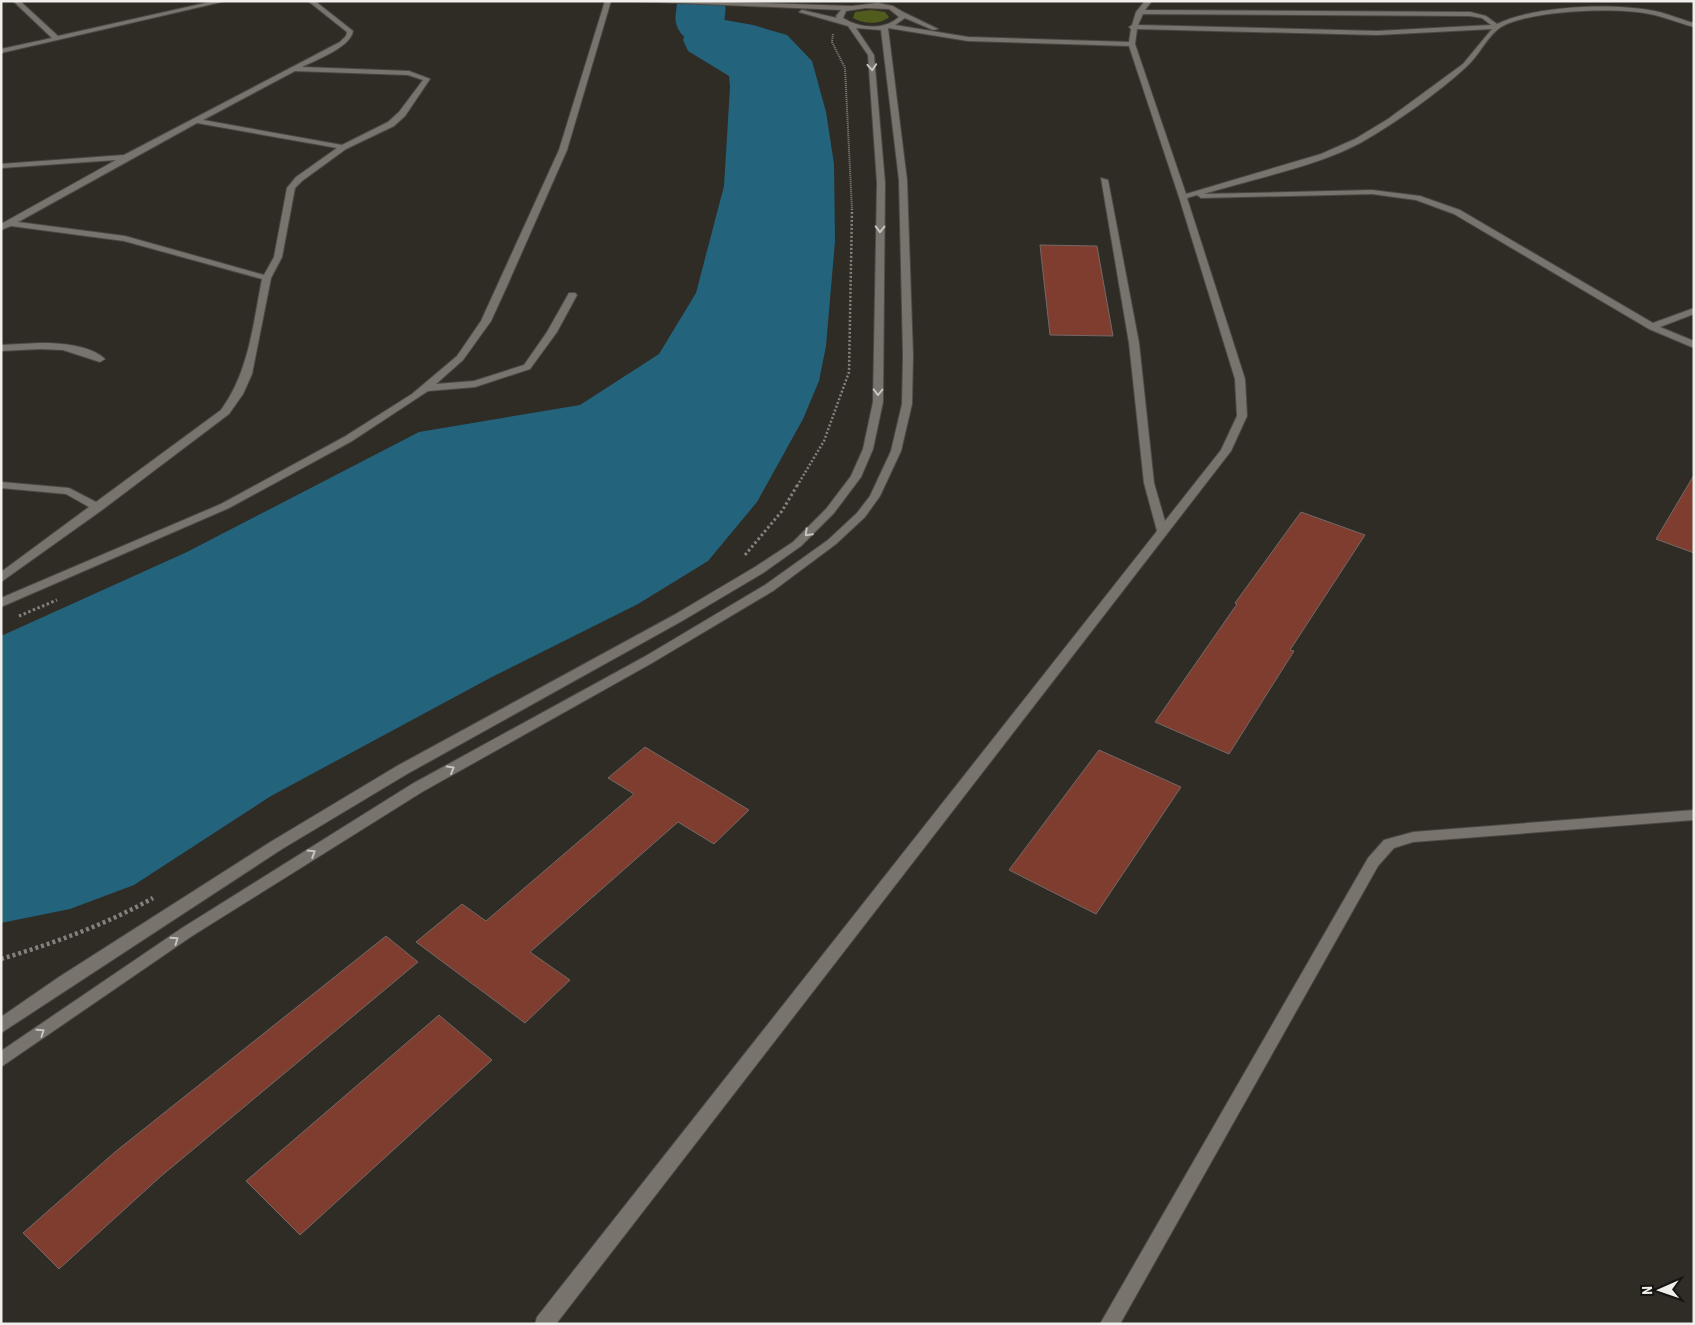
<svg xmlns="http://www.w3.org/2000/svg" width="1695" height="1325" viewBox="0 0 1695 1325" font-family="'Roboto Condensed',sans-serif">
<style>
.green{fill:#525b1e}
.water{fill:#23647c}
.lines{fill:none;stroke-linecap:round;stroke-linejoin:round}
.river{stroke:#23647c;stroke-width:49}
.building{fill:#7f3d30;stroke:#736967}
.minor-casing{stroke:#4b4843;stroke-width:2}
.path-far3{stroke:#84817c;stroke-width:2;stroke-dasharray:1 1;stroke-linecap:butt}
.path-far2{stroke:#84817c;stroke-width:2.5;stroke-dasharray:2 2;stroke-linecap:butt}
.path-far1{stroke:#84817c;stroke-width:3;stroke-dasharray:2.5 2.5;stroke-linecap:butt}
.path{stroke:#84817c;stroke-width:4.5;stroke-dasharray:3 3;stroke-linecap:butt}
.minor{fill:#78736c;fill-rule:evenodd}
.oneway{stroke:#c7c4bf}
</style>
<rect width="100%" height="100%" fill="#2f2b25"/>
<!-- green -->
<path class="green" d="M 871,10 L 885,12 L 889,17 C 880,25 863,24 853,18 L 855,12 Z"/>
<!-- water -->
<path class="water" d="M 708,17 L 753,25 L 787,35 L 812,61 L 826,112 L 834,164 L 835,241 L 826,346 L 819,381 L 803,419 L 757,502 L 708,561 L 638,604 L 490,678 L 271,796 L 134,885 L 70,909 L 1,923 L 1,636 L 187,552 L 419,432 L 580,405 L 659,354 L 696,293 L 724,186 L 730,87 L 729,76 L 688,51 L 683,40 L 691,19 Z"/>
<g class="lines">
<!-- river -->
<path class="river" d="M 700,18 L 701,9"/>
</g>
<!-- building -->
<g class="building">
<path d="M 1040,245 L 1097,246 L 1113,336 L 1050,335 Z"/>
<path d="M 1694,475 L 1694,553 L 1656,539 Z"/>
<path d="M 1301,512 L 1365,535 L 1290,650 L 1294,651 L 1229,754 L 1155,722 L 1237,604 L 1235,603 Z"/>
<path d="M 645,747 L 749,810 L 714,844 L 678,822 L 530,952 L 570,980 L 525,1023 L 416,942 L 462,904 L 486,921 L 634,794 L 608,778 Z"/>
<path d="M 1099,750 L 1181,787 L 1096,914 L 1009,870 Z"/>
<path d="M 386,936 L 418,962 L 160,1177 L 59,1269 L 23,1233 L 115,1152 Z"/>
<path d="M 439,1015 L 492,1060 L 300,1235 L 246,1181 Z"/>
</g>
<g class="lines">
<defs>
<g id="minor">
<path d="M 13,1 L 20,1 L 58,36 L 214,1 L 226,1 L 1,53 L 1,49 L 52,38 Z"/>
<path d="M 308,1 L 315,1 L 353,31 C 351,47 316,60 302,67 L 409,71 L 430,79 L 405,116 L 394,126 L 346,149 L 302,181 L 295,188 L 282,257 L 271,278 L 252,374 L 243,394 L 229,414 L 102,510 L 1,582 L 1,572 L 89,507 L 66,494 L 1,488 L 1,482 L 69,488 L 96,502 L 221,410 C 249,372 253,324 262,279 L 124,241 L 11,226 L 1,230 L 1,224 L 116,160 L 1,168 L 1,164 L 124,155 L 340,42 L 346,36 L 347,32 ZM 295,71 L 408,75 L 423,80 L 399,112 L 388,122 L 342,145 L 203,120 ZM 197,123 L 337,148 L 296,177 L 287,188 L 274,257 L 264,275 L 125,236 L 18,222 Z"/>
<path d="M 605,1 L 611,1 L 567,150 L 507,286 L 491,321 L 463,360 L 436,384 L 474,381 L 524,365 L 547,332 L 569,293 L 575,293 L 577,295 L 557,332 L 530,369 L 475,387 L 428,391 L 352,441 L 229,508 L 1,607 L 1,598 L 221,504 L 344,437 L 412,394 L 457,356 L 481,321 L 559,150 Z"/>
<path d="M 633,1 L 702,1 L 852,6 L 878,3 L 893,6 L 903,12 L 938,29 L 933,30 L 905,18 L 895,25 L 968,37 L 1129,42 L 1131,29 L 1129,27 L 1132,25 L 1136,12 L 1145,1 L 1152,1 L 1145,10 L 1470,12 L 1486,16 L 1497,24 C 1534,6 1609,3 1649,10 C 1664,12 1679,19 1694,23 L 1694,27 C 1679,23 1665,17 1650,14 C 1617,7 1530,10 1501,27 C 1487,36 1479,56 1466,67 C 1438,93 1395,123 1362,142 C 1318,166 1253,179 1204,194 L 1372,190 L 1420,196 L 1460,210 L 1653,323 L 1694,308 L 1694,314 L 1660,327 L 1694,341 L 1694,348 L 1649,329 L 1454,214 L 1416,200 L 1372,194 L 1201,198 L 1197,195 L 1187,198 L 1245,379 L 1247,416 L 1231,451 L 556,1324 L 535,1324 L 537,1317 L 1157,531 L 1144,483 L 1129,343 L 1101,178 L 1108,180 L 1139,343 L 1154,483 L 1165,521 L 1221,450 L 1237,416 L 1235,379 L 1179,197 L 1129,46 L 968,41 L 888,28 L 907,180 L 913,355 L 912,404 L 901,451 L 880,496 L 865,517 L 836,544 L 773,591 L 652,663 L 422,792 L 192,936 L 1,1067 L 1,1051 L 182,928 L 412,784 L 644,657 L 765,585 L 828,540 L 857,513 L 870,496 L 891,451 L 902,404 L 903,355 L 899,180 L 881,30 L 856,28 L 874,55 L 885,183 L 883,402 L 873,449 L 861,477 L 834,513 L 801,546 L 763,573 L 682,621 L 407,774 L 282,849 L 1,1033 L 1,1017 L 59,977 L 272,841 L 397,766 L 674,615 L 755,567 L 793,542 L 826,509 L 851,476 L 863,449 L 873,402 L 877,183 L 868,55 L 848,26 L 799,12 L 802,10 L 837,18 L 836,16 L 841,10 ZM 866,8 L 889,9 L 899,17 C 884,31 859,28 843,18 L 846,11 ZM 1143,14 L 1470,16 L 1482,18 L 1491,25 L 1377,31 L 1138,25 ZM 1137,29 L 1377,35 L 1492,29 L 1463,64 L 1388,119 L 1355,139 L 1321,154 L 1186,194 L 1135,44 Z"/>
<path d="M 40,343 C 60,343 90,345 105,359 L 100,362 L 63,350 L 40,349 L 1,351 L 1,345 Z"/>
<path d="M 1694,810 L 1694,820 L 1413,842 L 1394,848 L 1378,866 L 1120,1324 L 1100,1324 L 1368,858 L 1384,840 L 1413,832 Z"/>
</g>
</defs>
<!-- minor casing -->
<use href="#minor" class="minor-casing"/>
<!-- path-far3 -->
<path class="path-far3" d="M 833,34 L 832,42 L 845,68 L 852,210"/>
<!-- path-far2 -->
<path class="path-far2" d="M 797,486 L 824,441 L 849,372 L 852,209"/>
<!-- path-far1 -->
<g class="path-far1">
<path d="M 745,555 L 782,511 L 798,484"/>
<path d="M 19,616 L 57,600"/>
</g>
<!-- path -->
<path class="path" d="M 1,959 C 54,943 105,925 153,898"/>
<!-- minor -->
<use href="#minor" class="minor"/>
</g>
<!-- one-way arrows -->
<defs><path id="oneway-chevron" d="M-2-3.5L2.5 0L-2 3.5" fill="none" stroke-width="1.6" stroke-linecap="round" stroke-linejoin="round" transform="scale(1.25)"/></defs>
<g class="oneway">
<use href="#oneway-chevron" transform="translate(872 67) rotate(86)"/>
<use href="#oneway-chevron" transform="translate(880 229) rotate(91)"/>
<use href="#oneway-chevron" transform="translate(878 392) rotate(91)"/>
<use href="#oneway-chevron" transform="translate(808 533) rotate(135)"/>
<use href="#oneway-chevron" transform="translate(451 769) rotate(-30)"/>
<use href="#oneway-chevron" transform="translate(312 853) rotate(-32)"/>
<use href="#oneway-chevron" transform="translate(175 940) rotate(-35)"/>
<use href="#oneway-chevron" transform="translate(41 1032) rotate(-35)"/>
</g>
<!-- border -->
<rect width="1695" height="1325" fill="none" stroke="#f1efeb" stroke-width="5"/>
<!-- north arrow -->
<g transform="translate(1660 1290) rotate(268)" stroke="#161411" stroke-width="4" paint-order="stroke">
<path d="M0-4L9 19L0 12L-9 19Z" fill="#f1efeb"/>
<text y="-8" font-size="14" font-weight="bold" text-anchor="middle" fill="#f1efeb">N</text>
</g>
</svg>
